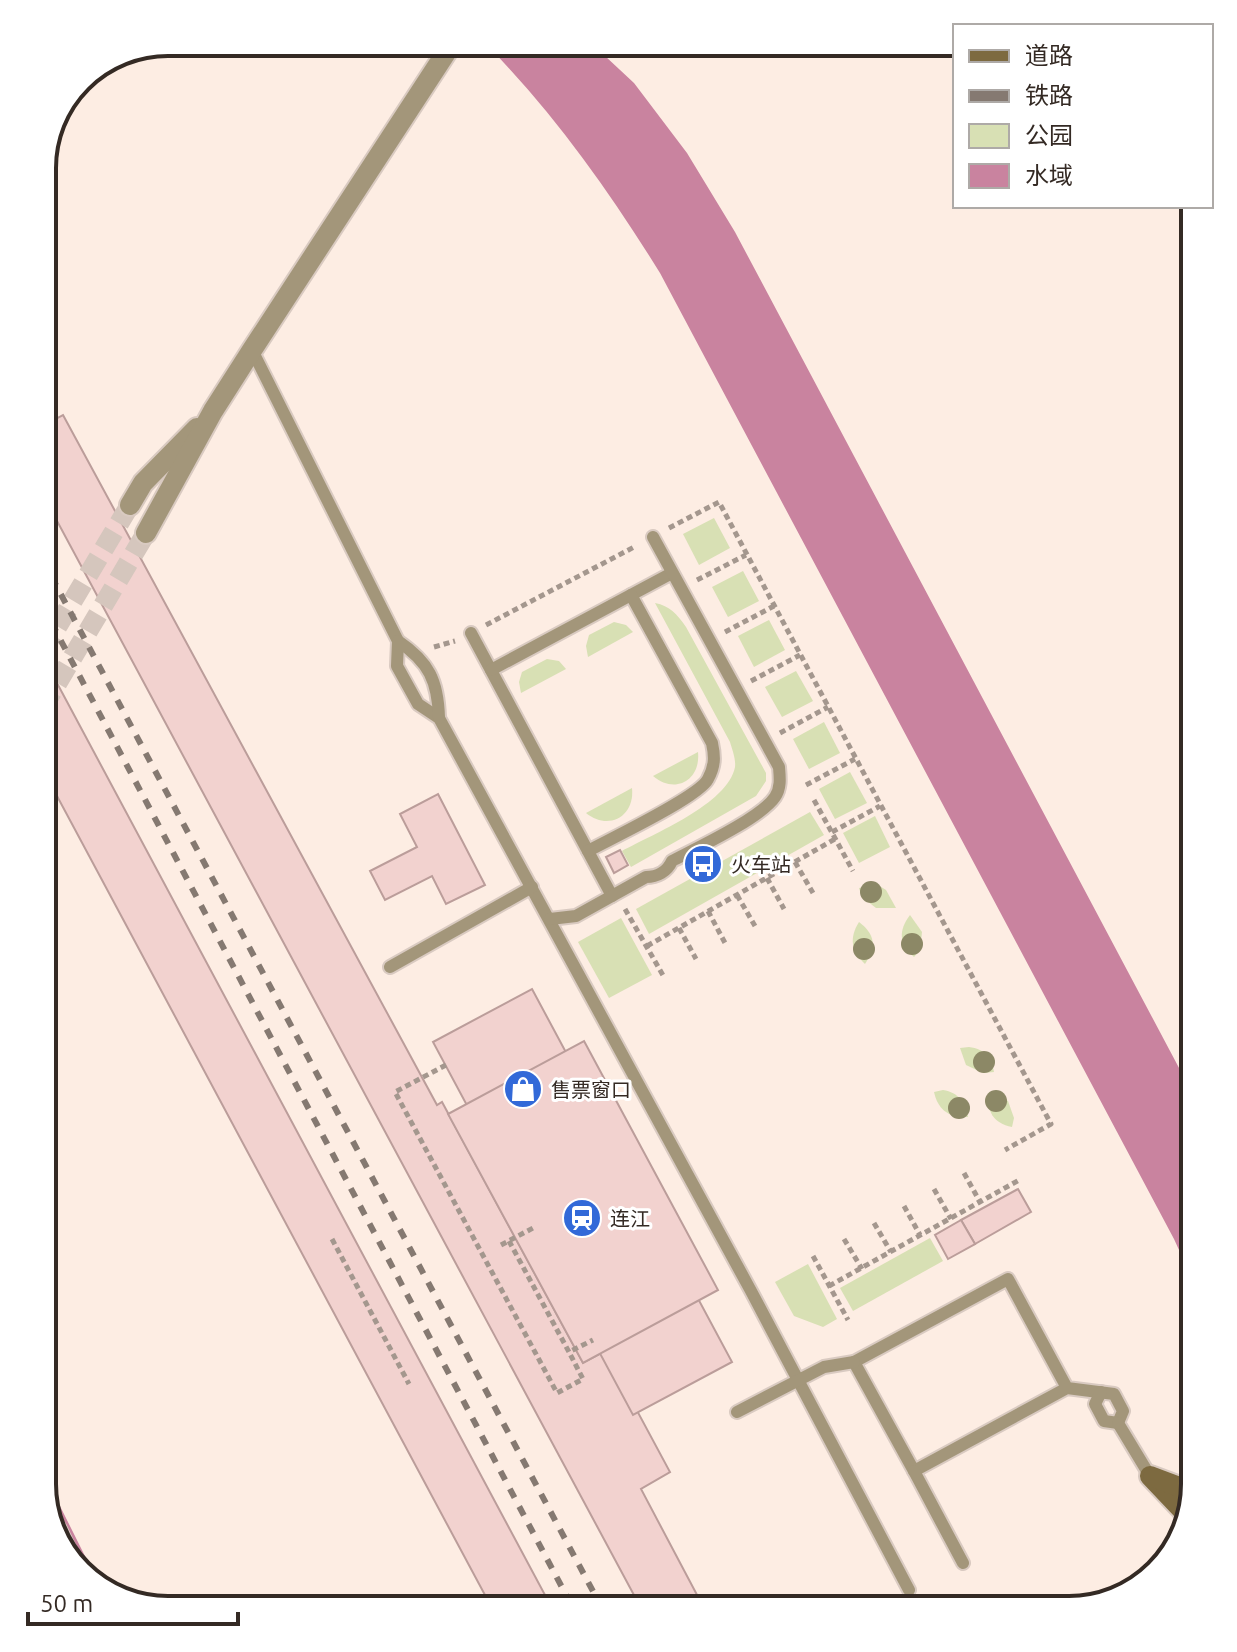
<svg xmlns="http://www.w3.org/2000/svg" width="1237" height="1652" viewBox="0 0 1237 1652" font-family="Ubuntu,'Noto Sans SC',sans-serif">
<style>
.green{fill:#d8e0b4}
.water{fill:#c9839f}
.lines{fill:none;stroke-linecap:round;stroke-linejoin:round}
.stream{stroke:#c9839f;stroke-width:8}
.building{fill:#f2d2cf;stroke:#bb9d9a;stroke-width:2}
.tertiary-tunnel{stroke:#d5c6bd;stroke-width:20;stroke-dasharray:20 10;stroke-linecap:butt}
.service-casing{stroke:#d9cac1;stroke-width:16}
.minor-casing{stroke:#d9cac1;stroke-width:24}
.tertiary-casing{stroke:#d9cac1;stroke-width:24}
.secondary-casing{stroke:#d9cac1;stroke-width:24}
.path{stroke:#a4978e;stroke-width:5;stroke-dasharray:6 4;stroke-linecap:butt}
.service{stroke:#a3967a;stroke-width:12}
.minor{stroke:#a3967a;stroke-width:20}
.tertiary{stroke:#a3967a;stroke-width:20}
.secondary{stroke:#7d6a40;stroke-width:20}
.rail{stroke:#857971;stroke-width:6;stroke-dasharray:10 10;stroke-linecap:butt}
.tree{fill:#8c8866}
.labels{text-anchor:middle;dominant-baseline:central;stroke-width:6;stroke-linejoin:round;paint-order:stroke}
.poi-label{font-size:20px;fill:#342a24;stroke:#fff;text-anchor:start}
.rim{fill:none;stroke:#342a24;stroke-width:4}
</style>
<rect width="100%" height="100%" fill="#fdede3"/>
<!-- green -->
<g class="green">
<path d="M 714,518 L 730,548 L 699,565 L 683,534 Z"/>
<path d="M 743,571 L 759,601 L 728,617 L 712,587 Z"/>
<path d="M 655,603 C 670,606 677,614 686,627 L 766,773 L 766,781 L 756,796 L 631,867 L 622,851 C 653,834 728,804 735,767 C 736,759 732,749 730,742 Z"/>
<path d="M 769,620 L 785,650 L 754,667 L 738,636 Z"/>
<path d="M 614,622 L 626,625 L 633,632 L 588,657 L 586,646 L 589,635 Z"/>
<path d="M 547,659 L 559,661 L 566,669 L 521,693 L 519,682 L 522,672 Z"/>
<path d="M 796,671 L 813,701 L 782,717 L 765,687 Z"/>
<path d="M 824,722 L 840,753 L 809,769 L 793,739 Z"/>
<path d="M 698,752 C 701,780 675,795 653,776 Z"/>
<path d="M 850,772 L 867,803 L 835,819 L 819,789 Z"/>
<path d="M 632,788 C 635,817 608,831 586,813 Z"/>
<path d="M 810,812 L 824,835 L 649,934 L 636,909 Z"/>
<path d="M 875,816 L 890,847 L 859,863 L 843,833 Z"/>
<path d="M 878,885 L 886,890 L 896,908 L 876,908 L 862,897 L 859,888 Z"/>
<path d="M 910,915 L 922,932 L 920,950 L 914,957 C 899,944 898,931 910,915 Z"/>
<path d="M 621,918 L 652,975 L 609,998 L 578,942 Z"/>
<path d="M 859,922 C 876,935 876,947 865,964 C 851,951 849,938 859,922 Z"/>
<path d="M 969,1047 C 985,1049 991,1057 994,1072 L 983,1073 L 966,1065 L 960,1048 Z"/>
<path d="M 943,1090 C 959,1093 964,1101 968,1117 C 949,1118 938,1110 934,1092 Z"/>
<path d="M 989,1092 L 1008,1101 L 1014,1118 L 1012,1127 C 993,1123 986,1111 989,1092 Z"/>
<path d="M 930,1238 L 943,1261 L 853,1311 L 840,1288 Z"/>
<path d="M 808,1264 L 837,1319 L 823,1327 L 794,1316 L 775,1282 Z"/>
</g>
<!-- water -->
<path class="water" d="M 484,42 L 590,42 L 634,83 L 687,153 L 735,232 L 1195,1098 L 1195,1285 L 1174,1239 L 660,273 C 608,189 553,112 484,42 Z"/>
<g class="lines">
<!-- stream -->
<path class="stream" d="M 42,1479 L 94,1583"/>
</g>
<!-- building -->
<g class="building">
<path d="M 63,415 L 437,1105 L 442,1102 L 583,1363 L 605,1351 L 670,1472 L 641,1489 L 705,1610 L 642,1610 L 42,493 L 42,426 Z"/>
<path d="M 42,655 L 553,1610 L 493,1610 L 42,768 Z"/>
<path d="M 438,794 L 485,885 L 446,904 L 432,876 L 385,900 L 370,871 L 417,847 L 400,814 Z"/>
<path d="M 620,850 L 628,865 L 614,873 L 606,857 Z"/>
<path d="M 532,989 L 732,1362 L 633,1415 L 433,1042 Z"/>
<path d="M 584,1041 L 718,1290 L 583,1363 L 448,1114 Z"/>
<path d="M 1018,1189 L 1031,1212 L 975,1244 L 961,1220 Z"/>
<path d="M 961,1220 L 975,1244 L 948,1259 L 935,1235 Z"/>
</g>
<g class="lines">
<!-- tertiary-tunnel -->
<g class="tertiary-tunnel">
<path d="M 42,652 L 130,505"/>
<path d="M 42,709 L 146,533"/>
</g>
<defs>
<g id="service">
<path d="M 252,350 L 398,641 L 397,666 L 418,704 L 439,718 L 751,1291 L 909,1590"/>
<path d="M 471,633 L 612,896"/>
<path d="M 398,641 C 429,662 438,681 439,718"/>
<path d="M 491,670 L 672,573"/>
<path d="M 588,851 C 610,839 699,797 708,779 C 715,766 715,757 712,743 L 631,595"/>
<path d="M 550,919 L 576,916 L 646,877 C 657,877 667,872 672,861 C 697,848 761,818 775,797 C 781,788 780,778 779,767 L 653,537"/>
<path d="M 390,967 L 532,887"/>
<path d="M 1067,1388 L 1008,1279 L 854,1362 L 914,1471 L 1067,1388 L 1114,1394 L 1123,1411 L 1118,1423"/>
<path d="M 1101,1392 L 1095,1404 L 1104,1421 L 1118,1423"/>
<path d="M 737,1412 L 824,1367 L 854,1362"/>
<path d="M 1118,1423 L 1150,1476"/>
<path d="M 914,1471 L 963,1563"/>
</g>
<path id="minor" d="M 56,1530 L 70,1560"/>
<g id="tertiary">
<path d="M 130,505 L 143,483 L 197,428"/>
<path d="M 146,533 L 213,411 L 252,350 L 453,42"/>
</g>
<g id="secondary">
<path d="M 1150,1476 L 1187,1515"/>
<path d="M 1153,1477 L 1193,1492"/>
</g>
</defs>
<!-- service casing -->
<use href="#service" class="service-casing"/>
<!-- minor casing -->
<use href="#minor" class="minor-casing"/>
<!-- tertiary casing -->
<use href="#tertiary" class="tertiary-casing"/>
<!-- secondary casing -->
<use href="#secondary" class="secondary-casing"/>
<!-- path -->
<g class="path">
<path d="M 669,528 L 719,502 L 1051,1124 L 1005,1150"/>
<path d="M 697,580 L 746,555"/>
<path d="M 486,625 L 636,546"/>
<path d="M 725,632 L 774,606"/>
<path d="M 434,647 L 455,641"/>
<path d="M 751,681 L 800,655"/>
<path d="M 780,733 L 828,707"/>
<path d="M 806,785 L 855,759"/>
<path d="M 814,800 L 853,871"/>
<path d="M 832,832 L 880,806"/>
<path d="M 795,862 L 813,893"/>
<path d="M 767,878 L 784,909"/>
<path d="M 737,895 L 755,926"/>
<path d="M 625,909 L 664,977"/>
<path d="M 708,911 L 725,943"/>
<path d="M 679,928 L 696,959"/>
<path d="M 647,946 L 835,839"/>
<path d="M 446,1065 L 395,1092 L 557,1393 L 583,1379 L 569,1352"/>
<path d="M 964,1173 L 980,1202"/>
<path d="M 934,1189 L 951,1219"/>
<path d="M 904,1206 L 920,1235"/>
<path d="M 874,1223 L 891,1252"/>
<path d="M 332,1239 L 409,1384"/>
<path d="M 844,1239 L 862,1269"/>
<path d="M 509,1241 L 569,1352 L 593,1340"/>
<path d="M 501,1245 L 533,1228"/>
<path d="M 813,1256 L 848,1320"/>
<path d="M 829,1286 L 1021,1179"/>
</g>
<!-- service -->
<use href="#service" class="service"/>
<!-- minor -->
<use href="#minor" class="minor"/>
<!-- tertiary -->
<use href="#tertiary" class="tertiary"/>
<!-- secondary -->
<use href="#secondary" class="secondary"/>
<!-- rail -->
<g class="rail">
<path d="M 42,559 L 603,1610"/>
<path d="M 42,605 L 574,1610"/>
</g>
</g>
<!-- trees -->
<g class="tree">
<circle cx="871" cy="892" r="11"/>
<circle cx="912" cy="944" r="11"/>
<circle cx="864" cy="949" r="11"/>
<circle cx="984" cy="1062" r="11"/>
<circle cx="996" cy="1101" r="11"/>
<circle cx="959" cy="1108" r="11"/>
</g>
<!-- icons -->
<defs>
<symbol id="bus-disc" viewBox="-11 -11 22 22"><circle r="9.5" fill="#3269d8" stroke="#fff"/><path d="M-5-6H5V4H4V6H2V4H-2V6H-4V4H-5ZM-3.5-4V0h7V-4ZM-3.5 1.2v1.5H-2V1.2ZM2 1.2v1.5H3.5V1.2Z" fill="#fff"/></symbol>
<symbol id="shop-disc" viewBox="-11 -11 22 22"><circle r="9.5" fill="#3269d8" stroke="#fff"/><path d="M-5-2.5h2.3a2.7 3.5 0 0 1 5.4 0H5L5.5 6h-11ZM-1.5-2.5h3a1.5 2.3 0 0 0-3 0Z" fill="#fff"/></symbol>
<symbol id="station-disc" viewBox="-11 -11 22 22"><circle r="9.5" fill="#3269d8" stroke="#fff"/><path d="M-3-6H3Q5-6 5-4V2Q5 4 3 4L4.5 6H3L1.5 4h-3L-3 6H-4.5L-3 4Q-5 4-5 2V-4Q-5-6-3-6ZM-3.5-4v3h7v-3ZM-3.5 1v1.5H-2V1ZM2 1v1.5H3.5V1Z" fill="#fff"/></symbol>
</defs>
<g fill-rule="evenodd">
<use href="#bus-disc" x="681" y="842" width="44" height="44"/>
<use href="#shop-disc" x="501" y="1067" width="44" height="44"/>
<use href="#station-disc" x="560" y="1196" width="44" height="44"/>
</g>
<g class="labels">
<!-- poi labels -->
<g class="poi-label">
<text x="731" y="864">火车站</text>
<text x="551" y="1089">售票窗口</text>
<text x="610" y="1218">连江</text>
</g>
</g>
<!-- crop -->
<path d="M0 0H1237V1652H0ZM168 56H1069A112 112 0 0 1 1181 168V1484A112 112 0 0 1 1069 1596H168A112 112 0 0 1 56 1484V168A112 112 0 0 1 168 56Z" fill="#fff" fill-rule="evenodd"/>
<path class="rim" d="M168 56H1069A112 112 0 0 1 1181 168V1484A112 112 0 0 1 1069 1596H168A112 112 0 0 1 56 1484V168A112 112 0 0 1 168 56Z"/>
<!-- legend -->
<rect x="953" y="24" width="260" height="184" fill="#ffffff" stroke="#aeaaa7" stroke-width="2"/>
<rect x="969" y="50" width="40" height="12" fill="#7d6a40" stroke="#aeaaa7" stroke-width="2"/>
<text x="1025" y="64" font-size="24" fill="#342a24">道路</text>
<rect x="969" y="90" width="40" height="12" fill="#857971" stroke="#aeaaa7" stroke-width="2"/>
<text x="1025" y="104" font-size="24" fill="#342a24">铁路</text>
<rect x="969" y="124" width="40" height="24" fill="#d8e0b4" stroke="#aeaaa7" stroke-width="2"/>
<text x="1025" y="144" font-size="24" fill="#342a24">公园</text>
<rect x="969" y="164" width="40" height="24" fill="#c9839f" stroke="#aeaaa7" stroke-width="2"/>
<text x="1025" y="184" font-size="24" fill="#342a24">水域</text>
<!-- scale -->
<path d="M28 1612v12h210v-12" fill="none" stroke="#342a24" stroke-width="4"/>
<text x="40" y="1612" font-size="24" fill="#342a24" stroke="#ffffff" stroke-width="6" paint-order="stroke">50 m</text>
</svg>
